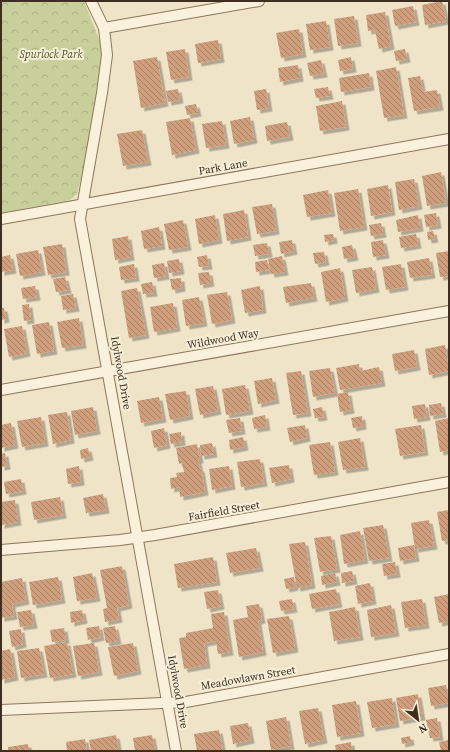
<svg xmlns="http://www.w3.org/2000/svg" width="450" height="752" viewBox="0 0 450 752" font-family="'Source Serif 4',serif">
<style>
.park{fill:url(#park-crowns)}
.building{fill:url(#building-back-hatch);filter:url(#shadow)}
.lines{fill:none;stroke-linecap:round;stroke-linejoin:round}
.minor-casing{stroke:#8d765c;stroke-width:12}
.minor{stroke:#faf1dc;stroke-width:10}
.labels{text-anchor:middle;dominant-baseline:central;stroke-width:4;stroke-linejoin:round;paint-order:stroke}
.park-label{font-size:11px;font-style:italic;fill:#4d5a26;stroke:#f7eed8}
.street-label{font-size:11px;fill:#3d2e20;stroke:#f7eed8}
</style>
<defs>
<pattern id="park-crowns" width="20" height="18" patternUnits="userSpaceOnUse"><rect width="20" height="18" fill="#c9cf9b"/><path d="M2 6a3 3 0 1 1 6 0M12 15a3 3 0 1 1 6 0" fill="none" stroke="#aeb285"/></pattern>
<pattern id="building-back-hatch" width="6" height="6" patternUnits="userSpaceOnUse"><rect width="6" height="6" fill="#cf9f7d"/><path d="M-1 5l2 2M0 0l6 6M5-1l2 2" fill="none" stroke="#a98266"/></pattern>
<filter id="shadow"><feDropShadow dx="3.5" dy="3.5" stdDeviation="0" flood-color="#0004"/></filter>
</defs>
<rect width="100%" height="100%" fill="#f0e4c8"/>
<!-- park -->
<path class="park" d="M 1,1 L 84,1 L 101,44 L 101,66 L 82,175 L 77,194 L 70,200 L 1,213 Z"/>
<!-- building -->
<g class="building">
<path d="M 442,1 L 446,21 L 425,25 L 422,5 Z"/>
<path d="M 413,6 L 416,22 L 395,26 L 392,10 Z"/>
<path d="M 385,12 L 391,46 L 379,49 L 375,30 L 368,31 L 366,15 Z"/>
<path d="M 354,16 L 358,43 L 338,46 L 334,19 Z"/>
<path d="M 326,21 L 330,47 L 310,50 L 306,24 Z"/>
<path d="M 299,29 L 303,54 L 281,58 L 276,33 Z"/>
<path d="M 218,40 L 221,59 L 198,63 L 195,44 Z"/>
<path d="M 185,49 L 189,77 L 171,80 L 166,52 Z"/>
<path d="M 405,49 L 407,59 L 396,61 L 394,51 Z"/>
<path d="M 157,57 L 165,103 L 141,108 L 133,61 Z"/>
<path d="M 351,57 L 353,69 L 340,71 L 338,60 Z"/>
<path d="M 321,60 L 324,74 L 310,76 L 307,63 Z"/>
<path d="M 298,65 L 300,78 L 280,82 L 278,68 Z"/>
<path d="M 396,67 L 404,115 L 384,118 L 376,71 Z"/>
<path d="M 369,73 L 371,87 L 341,92 L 339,78 Z"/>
<path d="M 420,76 L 423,92 L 437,90 L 440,107 L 414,111 L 408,78 Z"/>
<path d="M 328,87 L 330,96 L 316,98 L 314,89 Z"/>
<path d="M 178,89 L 180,100 L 168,102 L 166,91 Z"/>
<path d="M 266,89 L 269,108 L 257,110 L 254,91 Z"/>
<path d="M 342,101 L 346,127 L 320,131 L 316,106 Z"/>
<path d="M 196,104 L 198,113 L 187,115 L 185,106 Z"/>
<path d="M 250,117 L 254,140 L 234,144 L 230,121 Z"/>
<path d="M 190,118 L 196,150 L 172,155 L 166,122 Z"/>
<path d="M 222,121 L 226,145 L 206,148 L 202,124 Z"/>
<path d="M 287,122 L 290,137 L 267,141 L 265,126 Z"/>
<path d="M 142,130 L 148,162 L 123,166 L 117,134 Z"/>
<path d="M 441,172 L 446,203 L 427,206 L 422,176 Z"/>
<path d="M 414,179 L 419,206 L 399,210 L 395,182 Z"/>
<path d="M 388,185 L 392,212 L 371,216 L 367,189 Z"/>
<path d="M 358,189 L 364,227 L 340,231 L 334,193 Z"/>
<path d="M 328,190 L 332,213 L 307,217 L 303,195 Z"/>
<path d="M 272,204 L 276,231 L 257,234 L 252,207 Z"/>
<path d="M 244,210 L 248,237 L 227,241 L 223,214 Z"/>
<path d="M 436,213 L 438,225 L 426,227 L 424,215 Z"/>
<path d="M 215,215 L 219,240 L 199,244 L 195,219 Z"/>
<path d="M 418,215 L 420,228 L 398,232 L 396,220 Z"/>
<path d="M 183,220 L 188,247 L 169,250 L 164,224 Z"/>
<path d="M 381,223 L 383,234 L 371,236 L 369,225 Z"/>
<path d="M 159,227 L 162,246 L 144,249 L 141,231 Z"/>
<path d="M 433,231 L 435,239 L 428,240 L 427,232 Z"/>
<path d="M 333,234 L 334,240 L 325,242 L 324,235 Z"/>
<path d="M 416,234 L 418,245 L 401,248 L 399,237 Z"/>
<path d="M 128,236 L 131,257 L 115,260 L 112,239 Z"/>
<path d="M 292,240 L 294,251 L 281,254 L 279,242 Z"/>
<path d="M 383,240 L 386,255 L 373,257 L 371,242 Z"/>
<path d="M 267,243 L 269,254 L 255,256 L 253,245 Z"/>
<path d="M 62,244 L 66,272 L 48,275 L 43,247 Z"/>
<path d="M 352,245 L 355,257 L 344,259 L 342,247 Z"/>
<path d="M 38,250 L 42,272 L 20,276 L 16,254 Z"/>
<path d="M 449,251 L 449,276 L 440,277 L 436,253 Z"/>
<path d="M 324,252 L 326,262 L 315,264 L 313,253 Z"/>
<path d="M 10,255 L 13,270 L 1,272 L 1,257 Z"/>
<path d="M 207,255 L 209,266 L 199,267 L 197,257 Z"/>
<path d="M 282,256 L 285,272 L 271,274 L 268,259 Z"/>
<path d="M 429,258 L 432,275 L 410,278 L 407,262 Z"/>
<path d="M 179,259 L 181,271 L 169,273 L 167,261 Z"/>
<path d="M 267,260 L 269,270 L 256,272 L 255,262 Z"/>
<path d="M 164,263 L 166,276 L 154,278 L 152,265 Z"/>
<path d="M 134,264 L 136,278 L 121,280 L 119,267 Z"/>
<path d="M 401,264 L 405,287 L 386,290 L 382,267 Z"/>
<path d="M 372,267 L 376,289 L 356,293 L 352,270 Z"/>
<path d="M 340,268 L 345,298 L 326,302 L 321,272 Z"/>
<path d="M 209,272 L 211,283 L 200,285 L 198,273 Z"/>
<path d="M 65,277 L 68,290 L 56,292 L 53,279 Z"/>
<path d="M 181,278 L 182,288 L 172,290 L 170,279 Z"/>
<path d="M 152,282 L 154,293 L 143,294 L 141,284 Z"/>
<path d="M 311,283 L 314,298 L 286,303 L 283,287 Z"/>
<path d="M 35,286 L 37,297 L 23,299 L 21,288 Z"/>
<path d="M 260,286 L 263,310 L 245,313 L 241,290 Z"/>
<path d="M 137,288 L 146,335 L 129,338 L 121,291 Z"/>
<path d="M 227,292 L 232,320 L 212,324 L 207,295 Z"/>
<path d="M 73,294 L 76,308 L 63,310 L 61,296 Z"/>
<path d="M 199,297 L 204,323 L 186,326 L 182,300 Z"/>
<path d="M 173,303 L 177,328 L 154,332 L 150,307 Z"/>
<path d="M 29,304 L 31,320 L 24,321 L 22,305 Z"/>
<path d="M 1,308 L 4,308 L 6,319 L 1,320 Z"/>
<path d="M 79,318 L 83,345 L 62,348 L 57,322 Z"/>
<path d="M 49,322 L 54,351 L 37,354 L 32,325 Z"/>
<path d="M 22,326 L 27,353 L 9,357 L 4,329 Z"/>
<path d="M 445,345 L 449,371 L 429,375 L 425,349 Z"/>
<path d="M 414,350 L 417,367 L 395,371 L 392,354 Z"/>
<path d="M 359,364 L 360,371 L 379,367 L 382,383 L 340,390 L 336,368 Z"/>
<path d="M 330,368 L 335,393 L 313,397 L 309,371 Z"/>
<path d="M 301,371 L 308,413 L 293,415 L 286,373 Z"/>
<path d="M 272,378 L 276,400 L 258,404 L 254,381 Z"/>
<path d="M 245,385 L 250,411 L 226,415 L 222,389 Z"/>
<path d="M 213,386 L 218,411 L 200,415 L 195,389 Z"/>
<path d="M 186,391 L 190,416 L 170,420 L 165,394 Z"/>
<path d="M 348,392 L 351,410 L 340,412 L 337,394 Z"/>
<path d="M 159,397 L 163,419 L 141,423 L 137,401 Z"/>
<path d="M 441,403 L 443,414 L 430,416 L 429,405 Z"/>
<path d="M 425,404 L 427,417 L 414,419 L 412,406 Z"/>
<path d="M 93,407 L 97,431 L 75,435 L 71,411 Z"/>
<path d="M 322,407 L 324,417 L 315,418 L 313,409 Z"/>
<path d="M 67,412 L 71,440 L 53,444 L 48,415 Z"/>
<path d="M 265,415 L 267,427 L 254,429 L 252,418 Z"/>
<path d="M 362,416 L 363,426 L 353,428 L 351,418 Z"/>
<path d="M 41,417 L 45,443 L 22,447 L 17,421 Z"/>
<path d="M 240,418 L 242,431 L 229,433 L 226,420 Z"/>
<path d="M 449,418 L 449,450 L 440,452 L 435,421 Z"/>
<path d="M 11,423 L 15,445 L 1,448 L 1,425 Z"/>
<path d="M 305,425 L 307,438 L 290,442 L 287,428 Z"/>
<path d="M 421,425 L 425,452 L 400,456 L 395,429 Z"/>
<path d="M 164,428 L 167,445 L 154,448 L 151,431 Z"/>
<path d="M 181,432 L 182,442 L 171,444 L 169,434 Z"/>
<path d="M 243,437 L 245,447 L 230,450 L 229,440 Z"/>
<path d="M 360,438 L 365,467 L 343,470 L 338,442 Z"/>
<path d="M 330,442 L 335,472 L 314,475 L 309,445 Z"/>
<path d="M 212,443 L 214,454 L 201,456 L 200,445 Z"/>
<path d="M 197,444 L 200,460 L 198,460 L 200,469 L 201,468 L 205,492 L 180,497 L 179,487 L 171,489 L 170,478 L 177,477 L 176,473 L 184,472 L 182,463 L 179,464 L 176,448 Z"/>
<path d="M 88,448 L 90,457 L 81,459 L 80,450 Z"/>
<path d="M 5,453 L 7,466 L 1,467 L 1,454 Z"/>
<path d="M 260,459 L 264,483 L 241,487 L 237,462 Z"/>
<path d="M 289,465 L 291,479 L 272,483 L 269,468 Z"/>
<path d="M 79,466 L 81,482 L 68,484 L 66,469 Z"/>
<path d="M 229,466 L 232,486 L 212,490 L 209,469 Z"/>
<path d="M 21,479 L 23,491 L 6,494 L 4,482 Z"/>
<path d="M 103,494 L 106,510 L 86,513 L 83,498 Z"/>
<path d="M 60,497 L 63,515 L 34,520 L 31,502 Z"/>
<path d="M 15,500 L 18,522 L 1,525 L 1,502 Z"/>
<path d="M 449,510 L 449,540 L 442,541 L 437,512 Z"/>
<path d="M 429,520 L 434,546 L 415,549 L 411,523 Z"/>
<path d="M 383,525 L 389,558 L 369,561 L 363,528 Z"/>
<path d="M 360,531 L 365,560 L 344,564 L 340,535 Z"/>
<path d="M 331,536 L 337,569 L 320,572 L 314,538 Z"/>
<path d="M 305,542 L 312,585 L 297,588 L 289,544 Z"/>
<path d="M 414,545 L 416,558 L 400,561 L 398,548 Z"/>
<path d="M 256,548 L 260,568 L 230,573 L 226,553 Z"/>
<path d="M 213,557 L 217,582 L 178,588 L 174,564 Z"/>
<path d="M 395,562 L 397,574 L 384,576 L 382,564 Z"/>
<path d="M 122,566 L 129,605 L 117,608 L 119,619 L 105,622 L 103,609 L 107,608 L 100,570 Z"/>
<path d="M 352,571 L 354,581 L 342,583 L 341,573 Z"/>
<path d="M 92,573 L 97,598 L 77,601 L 73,577 Z"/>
<path d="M 335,573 L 337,582 L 322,585 L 321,576 Z"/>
<path d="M 58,577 L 62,600 L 33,605 L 29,582 Z"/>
<path d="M 294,577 L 295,587 L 286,589 L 284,579 Z"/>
<path d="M 22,578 L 26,601 L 12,604 L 14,616 L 1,618 L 1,582 Z"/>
<path d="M 370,583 L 373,601 L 358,604 L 355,586 Z"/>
<path d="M 336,589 L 339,604 L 312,609 L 309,594 Z"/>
<path d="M 218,590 L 221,606 L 207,609 L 204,592 Z"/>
<path d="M 449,594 L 449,621 L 439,623 L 434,597 Z"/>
<path d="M 292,599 L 294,609 L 281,611 L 279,601 Z"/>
<path d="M 422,599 L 426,625 L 405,628 L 401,602 Z"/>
<path d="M 259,604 L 262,620 L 258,621 L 263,652 L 239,657 L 233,620 L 248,617 L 246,606 Z"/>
<path d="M 391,605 L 396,633 L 371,637 L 367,610 Z"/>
<path d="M 355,607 L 360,637 L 334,641 L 329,612 Z"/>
<path d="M 31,610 L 34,625 L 20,627 L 17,612 Z"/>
<path d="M 82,610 L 84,620 L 71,623 L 70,612 Z"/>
<path d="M 224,612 L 230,652 L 218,654 L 216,641 L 204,643 L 207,665 L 184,669 L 179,638 L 186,637 L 186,633 L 213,628 L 211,614 Z"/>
<path d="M 289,616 L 295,649 L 273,653 L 267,619 Z"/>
<path d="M 99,626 L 101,637 L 88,640 L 86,628 Z"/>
<path d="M 115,626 L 118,641 L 106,643 L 103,628 Z"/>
<path d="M 64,628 L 66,640 L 52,642 L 50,630 Z"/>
<path d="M 21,629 L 23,644 L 12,647 L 9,631 Z"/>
<path d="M 67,642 L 73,674 L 50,678 L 44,646 Z"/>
<path d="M 94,643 L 99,672 L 78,676 L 73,646 Z"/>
<path d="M 133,643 L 138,671 L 114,676 L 108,647 Z"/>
<path d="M 39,648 L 44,674 L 21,678 L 17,651 Z"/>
<path d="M 10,649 L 15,677 L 1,680 L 1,651 Z"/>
<path d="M 446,685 L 449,703 L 431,706 L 428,688 Z"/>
<path d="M 418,694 L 422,717 L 400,721 L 396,698 Z"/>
<path d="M 392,698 L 396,724 L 372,728 L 367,702 Z"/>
<path d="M 356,701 L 361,733 L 337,737 L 332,705 Z"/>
<path d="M 318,708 L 324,740 L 305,744 L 299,711 Z"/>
<path d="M 286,717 L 291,746 L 271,750 L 266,721 Z"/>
<path d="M 437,718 L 440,737 L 430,738 L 426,720 Z"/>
<path d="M 248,723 L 251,740 L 233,744 L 230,726 Z"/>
<path d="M 219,730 L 223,751 L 197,751 L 194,734 Z"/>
<path d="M 116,735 L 119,751 L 91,751 L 89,740 Z"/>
<path d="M 152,735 L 155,751 L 135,751 L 133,738 Z"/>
<path d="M 410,736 L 411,742 L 402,744 L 401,738 Z"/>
<path d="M 85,739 L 87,751 L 67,751 L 66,742 Z"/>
<path d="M 449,740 L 449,751 L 441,751 L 439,742 Z"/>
<path d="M 351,742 L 352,751 L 336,751 L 335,745 Z"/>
<path d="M 28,744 L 29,751 L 8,751 L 8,747 Z"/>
</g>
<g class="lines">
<defs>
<g id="minor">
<path d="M 91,1 L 104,28 L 107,55 L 102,93 L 80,219 L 176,751"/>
<path d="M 104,28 L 259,1"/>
<path d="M 1,219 L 449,139"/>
<path d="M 1,390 L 449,311"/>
<path d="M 1,550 L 120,540 L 155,535 L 449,482"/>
<path d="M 1,710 L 186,702 L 449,654"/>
</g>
</defs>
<!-- minor casing -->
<use href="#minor" class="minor-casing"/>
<!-- minor -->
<use href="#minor" class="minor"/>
</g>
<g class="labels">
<!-- park labels -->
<g class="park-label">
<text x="51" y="54">Spurlock Park</text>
</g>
<!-- street labels -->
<g class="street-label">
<text transform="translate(223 167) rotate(-10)">Park Lane</text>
<text transform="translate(223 339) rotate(-10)">Wildwood Way</text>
<text transform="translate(121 373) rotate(80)">Idylwood Drive</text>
<text transform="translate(224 511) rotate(-10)">Fairfield Street</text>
<text transform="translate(248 678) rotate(-10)">Meadowlawn Street</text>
<text transform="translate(178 692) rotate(80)">Idylwood Drive</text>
</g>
</g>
<!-- border -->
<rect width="450" height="752" fill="none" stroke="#3d2e20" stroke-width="4"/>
<!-- north arrow -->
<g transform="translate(418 720) rotate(150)" stroke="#f7eed8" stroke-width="3" paint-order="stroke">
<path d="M0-3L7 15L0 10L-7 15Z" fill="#3d2e20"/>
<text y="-6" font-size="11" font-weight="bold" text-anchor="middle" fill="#3d2e20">N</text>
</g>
</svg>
